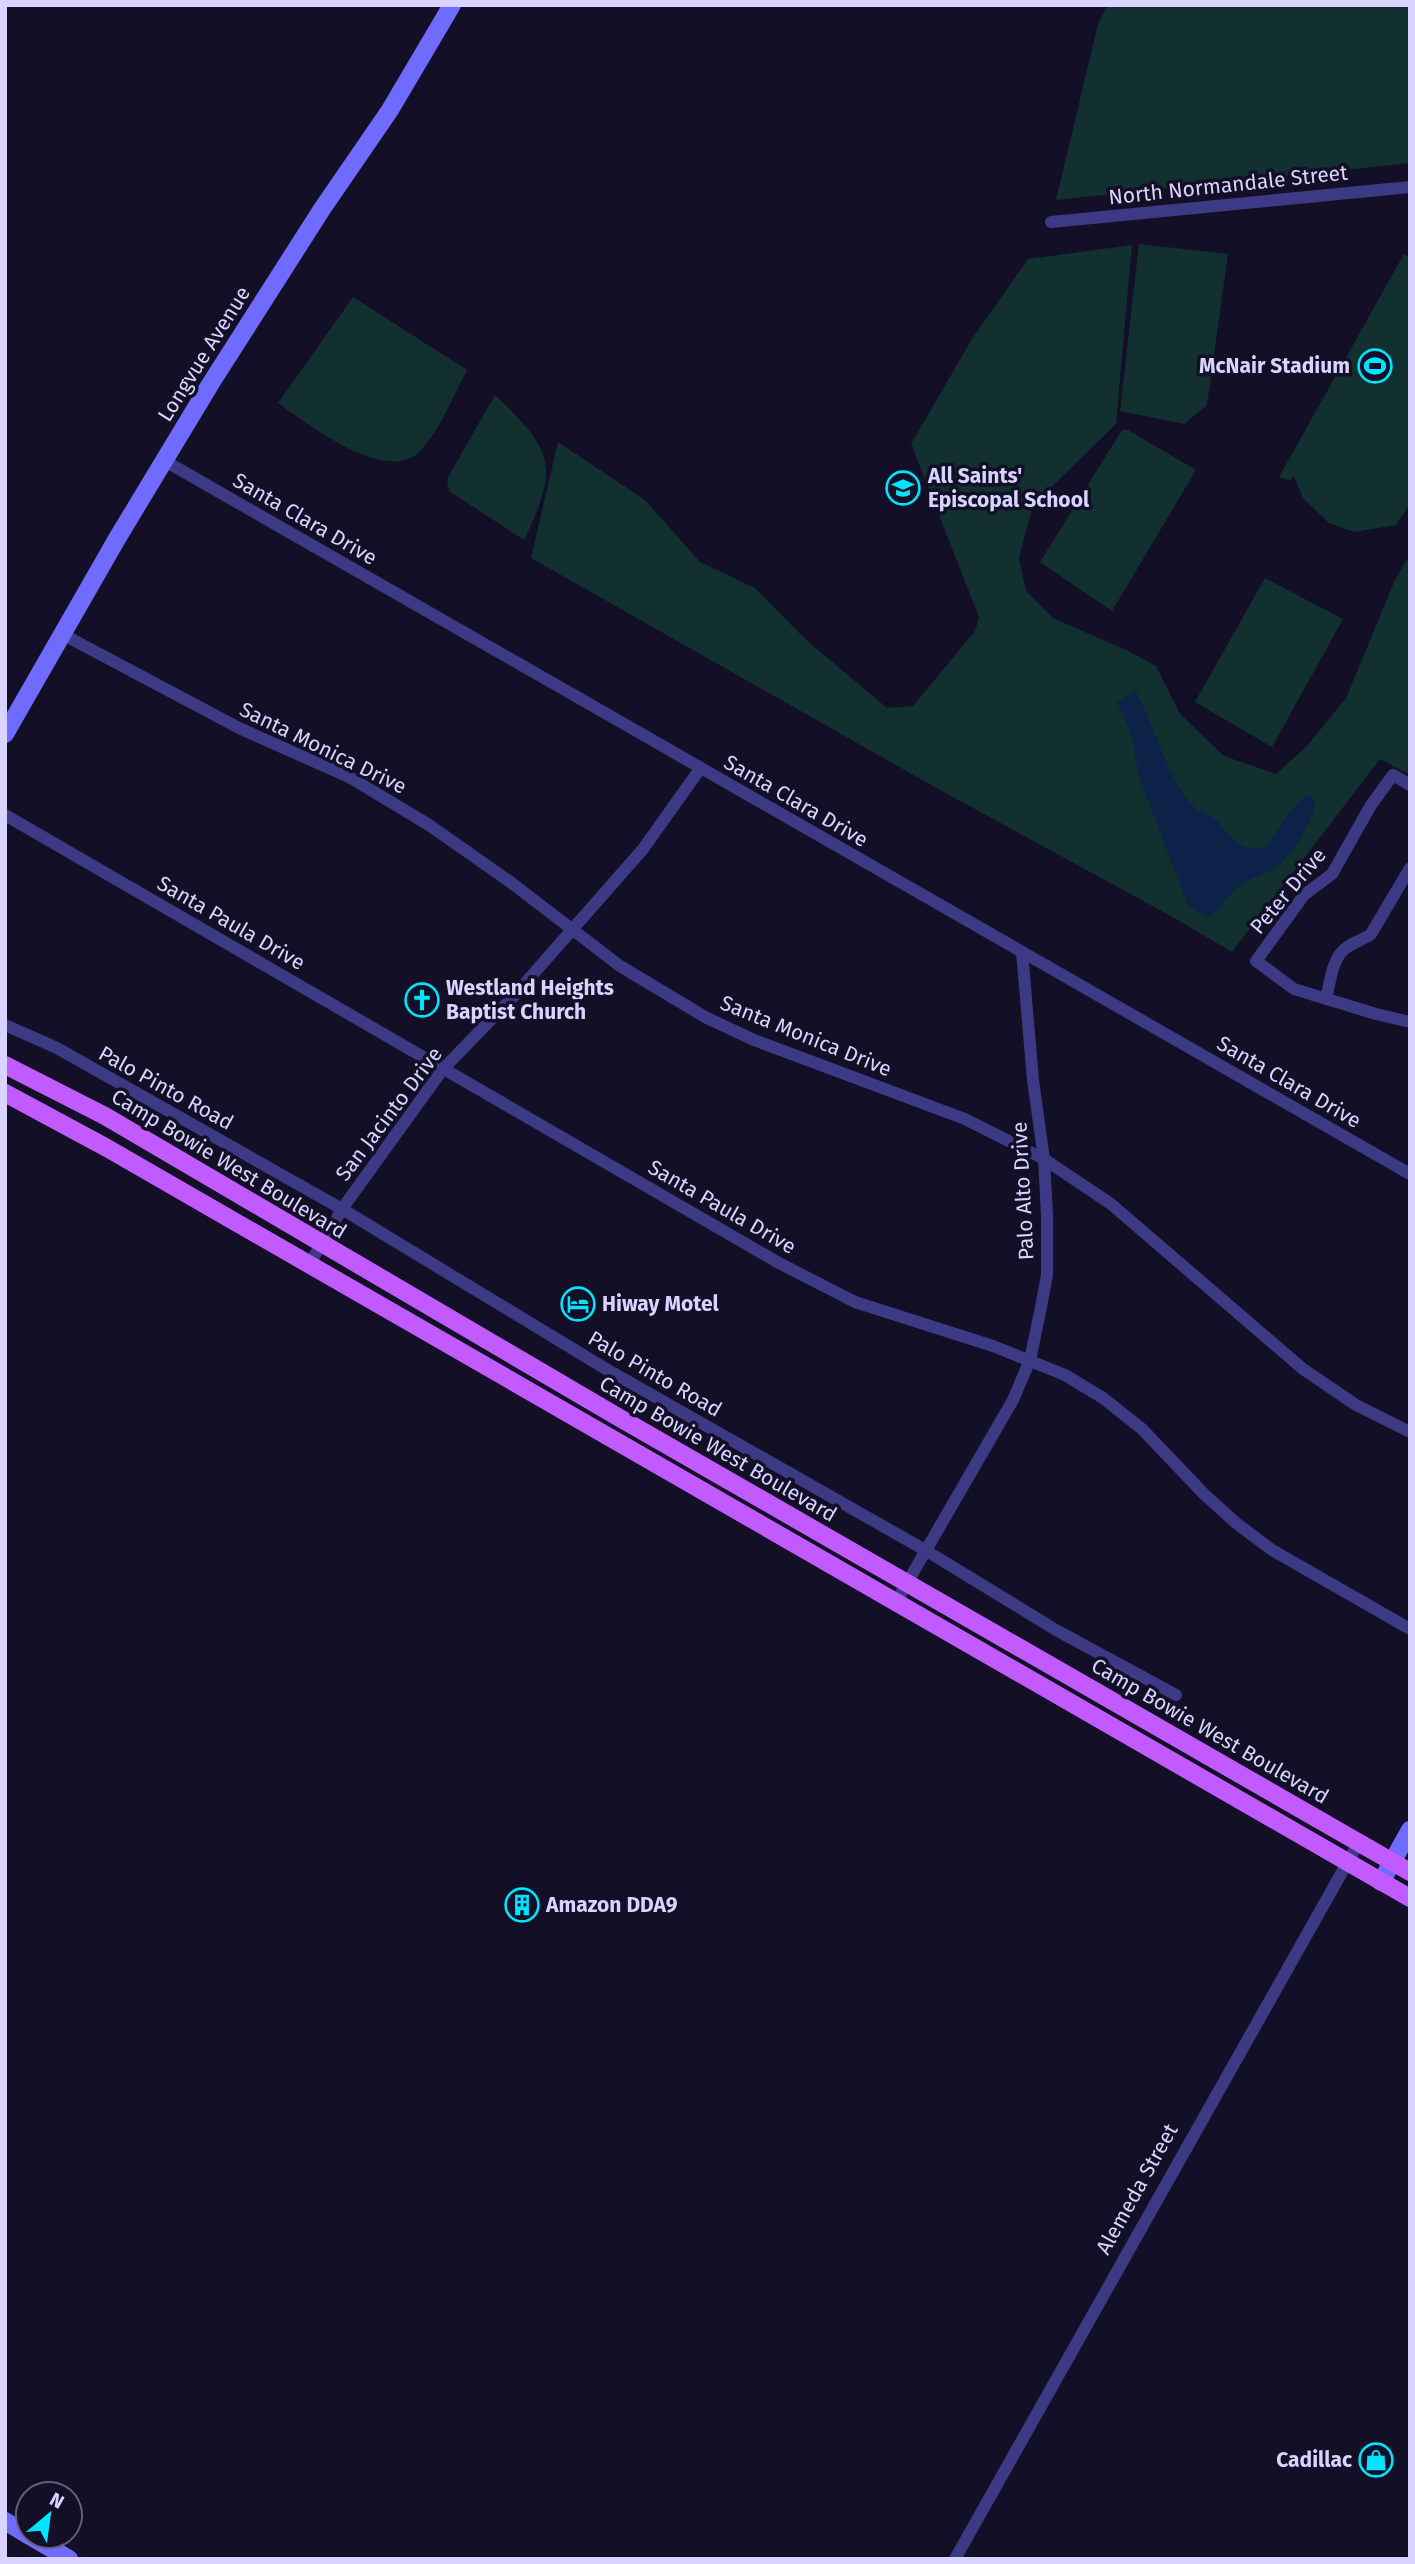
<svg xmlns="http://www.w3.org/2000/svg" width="1415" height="2564" viewBox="0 0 1415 2564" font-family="'Fira Sans',sans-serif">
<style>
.green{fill:#12302f}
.water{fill:#0c2248}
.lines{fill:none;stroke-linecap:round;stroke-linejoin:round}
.street{stroke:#3d3a85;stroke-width:12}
.secondary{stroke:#6f6bff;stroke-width:18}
.primary{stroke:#c25bff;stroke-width:18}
.labels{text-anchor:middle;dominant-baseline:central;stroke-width:7;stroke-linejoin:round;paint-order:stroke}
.street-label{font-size:21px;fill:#d9d4ff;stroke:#130f26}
.poi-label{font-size:21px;font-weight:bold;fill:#d9d4ff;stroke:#130f26;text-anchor:start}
</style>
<rect width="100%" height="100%" fill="#130f26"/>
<!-- green -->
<g class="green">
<path d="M 1108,5 L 1410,5 L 1410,163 L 1056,200 L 1098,24 Z"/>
<path d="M 1139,244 L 1228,254 L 1207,405 L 1184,424 L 1120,411 Z"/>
<path d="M 1132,245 L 1116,424 L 1033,505 L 1019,558 L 1026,591 L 1053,618 L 1128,651 L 1156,666 L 1180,714 L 1224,756 L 1276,774 L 1307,746 L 1346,698 L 1395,580 L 1410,554 L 1410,775 L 1380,759 L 1232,952 L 1169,915 L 931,785 L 531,558 L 558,442 L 645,500 L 700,562 L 755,588 L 805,639 L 887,708 L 913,706 L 975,631 L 979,617 L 911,444 L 972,339 L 1028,259 Z"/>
<path d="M 1404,254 L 1410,257 L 1410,504 L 1396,525 L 1354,532 L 1329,523 L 1303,498 L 1294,476 L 1290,481 L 1279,477 Z"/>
<path d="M 353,297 L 467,370 C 453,396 441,428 421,450 C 388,487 308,424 278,403 Z"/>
<path d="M 495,395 C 554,451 559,467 524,540 L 449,491 L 447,479 Z"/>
<path d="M 1122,430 L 1128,430 L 1196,470 L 1112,611 L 1040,562 Z"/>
<path d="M 1265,578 L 1343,619 L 1272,747 L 1195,702 Z"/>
</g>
<!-- water -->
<path class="water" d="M 1136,691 C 1155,728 1166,776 1194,807 C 1201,814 1211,814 1217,821 C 1233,838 1239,852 1266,847 L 1291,811 L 1299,801 L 1309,794 L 1316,802 C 1309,825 1294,856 1273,869 C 1264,875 1253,877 1243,883 C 1230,892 1222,908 1209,917 L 1188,906 L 1139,776 L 1131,733 L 1117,702 Z"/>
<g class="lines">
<!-- street -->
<g class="street">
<path d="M 1051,222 L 1410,187"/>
<path d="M 165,461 L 1410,1174"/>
<path d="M 62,634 L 239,728 L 351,778 L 429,825 L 509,881 L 620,966 L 705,1017 L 754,1040 L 965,1119 L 1044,1159 L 1111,1204 L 1303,1369 L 1356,1405 L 1410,1432"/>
<path d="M 1410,785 L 1393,775 L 1371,805 L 1332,874 L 1304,895 L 1256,961 L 1294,989 L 1376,1014 L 1410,1022"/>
<path d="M 5,815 L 779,1263 L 855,1302 L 993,1346 L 1065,1375 L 1103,1398 L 1142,1429 L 1204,1494 L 1236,1523 L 1272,1550 L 1410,1629"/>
<path d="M 1326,999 C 1330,984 1332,957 1346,948 C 1354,942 1363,940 1371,934 L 1410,868"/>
<path d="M 5,1025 L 57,1048 L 342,1209 L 606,1369 L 925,1550 L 1056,1630 L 1176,1695"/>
<path d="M 309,1265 L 342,1209 L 443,1069 L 513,997 L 643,849 L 700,769"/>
<path d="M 896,1602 L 1013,1400 L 1030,1360 L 1040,1312 L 1047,1275 L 1047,1216 L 1044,1159 L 1033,1080 L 1022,952"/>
<path d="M 955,2559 L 1359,1842"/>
</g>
<!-- secondary -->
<g class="secondary">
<path d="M 5,734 L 118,537 L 211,383 L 322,209 L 390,110 L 452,5"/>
<path d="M 1381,1882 L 1410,1830"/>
<path d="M 5,2521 L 28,2535"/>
<path d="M 30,2536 L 69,2559"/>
</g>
<!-- primary -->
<g class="primary">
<path d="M 5,1065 L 105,1116 L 618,1417 L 1410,1872"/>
<path d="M 5,1093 L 107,1148 L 1410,1898"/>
</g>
</g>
<!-- icons -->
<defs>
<symbol id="stadium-ring" viewBox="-11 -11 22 22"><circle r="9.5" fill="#130f26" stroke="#00e5ff" stroke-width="1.5"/><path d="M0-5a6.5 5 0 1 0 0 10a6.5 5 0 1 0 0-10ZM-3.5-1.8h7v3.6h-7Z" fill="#00e5ff"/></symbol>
<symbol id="school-ring" viewBox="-11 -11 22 22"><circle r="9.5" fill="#130f26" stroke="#00e5ff" stroke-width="1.5"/><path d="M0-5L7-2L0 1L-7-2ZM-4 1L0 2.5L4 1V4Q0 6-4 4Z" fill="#00e5ff"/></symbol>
<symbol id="church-ring" viewBox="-11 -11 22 22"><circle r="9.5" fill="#130f26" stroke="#00e5ff" stroke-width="1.5"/><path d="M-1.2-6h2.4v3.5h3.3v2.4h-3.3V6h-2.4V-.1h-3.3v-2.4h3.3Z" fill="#00e5ff"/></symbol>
<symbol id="hotel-ring" viewBox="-11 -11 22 22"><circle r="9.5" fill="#130f26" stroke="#00e5ff" stroke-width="1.5"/><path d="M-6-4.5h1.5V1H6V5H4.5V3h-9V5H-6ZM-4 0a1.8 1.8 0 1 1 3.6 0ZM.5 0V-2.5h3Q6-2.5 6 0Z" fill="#00e5ff"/></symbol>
<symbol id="building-ring" viewBox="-11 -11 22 22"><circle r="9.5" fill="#130f26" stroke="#00e5ff" stroke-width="1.5"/><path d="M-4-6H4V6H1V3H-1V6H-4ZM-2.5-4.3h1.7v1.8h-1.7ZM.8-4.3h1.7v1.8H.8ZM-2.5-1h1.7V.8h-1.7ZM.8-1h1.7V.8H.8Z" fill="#00e5ff"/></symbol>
<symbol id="shop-ring" viewBox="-11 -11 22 22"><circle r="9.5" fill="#130f26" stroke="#00e5ff" stroke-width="1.5"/><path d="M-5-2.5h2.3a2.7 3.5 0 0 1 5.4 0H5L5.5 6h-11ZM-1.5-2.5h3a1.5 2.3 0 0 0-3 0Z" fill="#00e5ff"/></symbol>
</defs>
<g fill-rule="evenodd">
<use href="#stadium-ring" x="1356" y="347" width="38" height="38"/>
<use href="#school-ring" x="884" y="469" width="38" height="38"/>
<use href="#church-ring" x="403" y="981" width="38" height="38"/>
<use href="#hotel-ring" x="559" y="1285" width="38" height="38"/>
<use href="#building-ring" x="503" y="1886" width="38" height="38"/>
<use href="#shop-ring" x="1357" y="2441" width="38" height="38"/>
</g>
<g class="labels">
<!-- street labels -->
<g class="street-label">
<text transform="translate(1228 185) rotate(-6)">North Normandale Street</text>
<text transform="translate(204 354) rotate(-58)">Longvue Avenue</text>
<text transform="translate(305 519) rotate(30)">Santa Clara Drive</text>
<text transform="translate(323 748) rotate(26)">Santa Monica Drive</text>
<text transform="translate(796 801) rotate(30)">Santa Clara Drive</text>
<text transform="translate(1288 891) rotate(-50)">Peter Drive</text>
<text transform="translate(231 923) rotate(30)">Santa Paula Drive</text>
<text transform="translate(806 1036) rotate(22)">Santa Monica Drive</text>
<text transform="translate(1289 1082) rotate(30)">Santa Clara Drive</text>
<text transform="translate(166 1088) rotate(29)">Palo Pinto Road</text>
<text transform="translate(389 1114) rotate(-53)">San Jacinto Drive</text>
<text transform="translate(229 1164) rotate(31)">Camp Bowie West Boulevard</text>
<text transform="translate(1023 1191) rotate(-93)">Palo Alto Drive</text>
<text transform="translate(722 1207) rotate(30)">Santa Paula Drive</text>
<text transform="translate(655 1374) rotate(30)">Palo Pinto Road</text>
<text transform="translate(718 1449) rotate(30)">Camp Bowie West Boulevard</text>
<text transform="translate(1210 1731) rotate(30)">Camp Bowie West Boulevard</text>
<text transform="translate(1137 2189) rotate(-61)">Alemeda Street</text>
</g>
<!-- poi labels -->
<g class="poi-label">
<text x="1350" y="366" text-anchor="end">McNair Stadium</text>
<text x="928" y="476">All Saints'<tspan x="928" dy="24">Episcopal School</tspan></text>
<text x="446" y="988">Westland Heights<tspan x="446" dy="24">Baptist Church</tspan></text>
<text x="602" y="1304">Hiway Motel</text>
<text x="546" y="1905">Amazon DDA9</text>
<text x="1352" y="2460" text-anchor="end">Cadillac</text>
</g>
</g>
<!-- border -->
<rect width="1415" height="2564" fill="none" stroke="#d9d4ff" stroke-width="14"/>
<!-- north arrow -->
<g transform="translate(49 2515) rotate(29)"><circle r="33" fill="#130f26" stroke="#625e7d" stroke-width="2"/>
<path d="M0-5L12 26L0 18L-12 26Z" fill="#00e5ff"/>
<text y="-10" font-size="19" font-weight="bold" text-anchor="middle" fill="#d9d4ff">N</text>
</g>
</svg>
